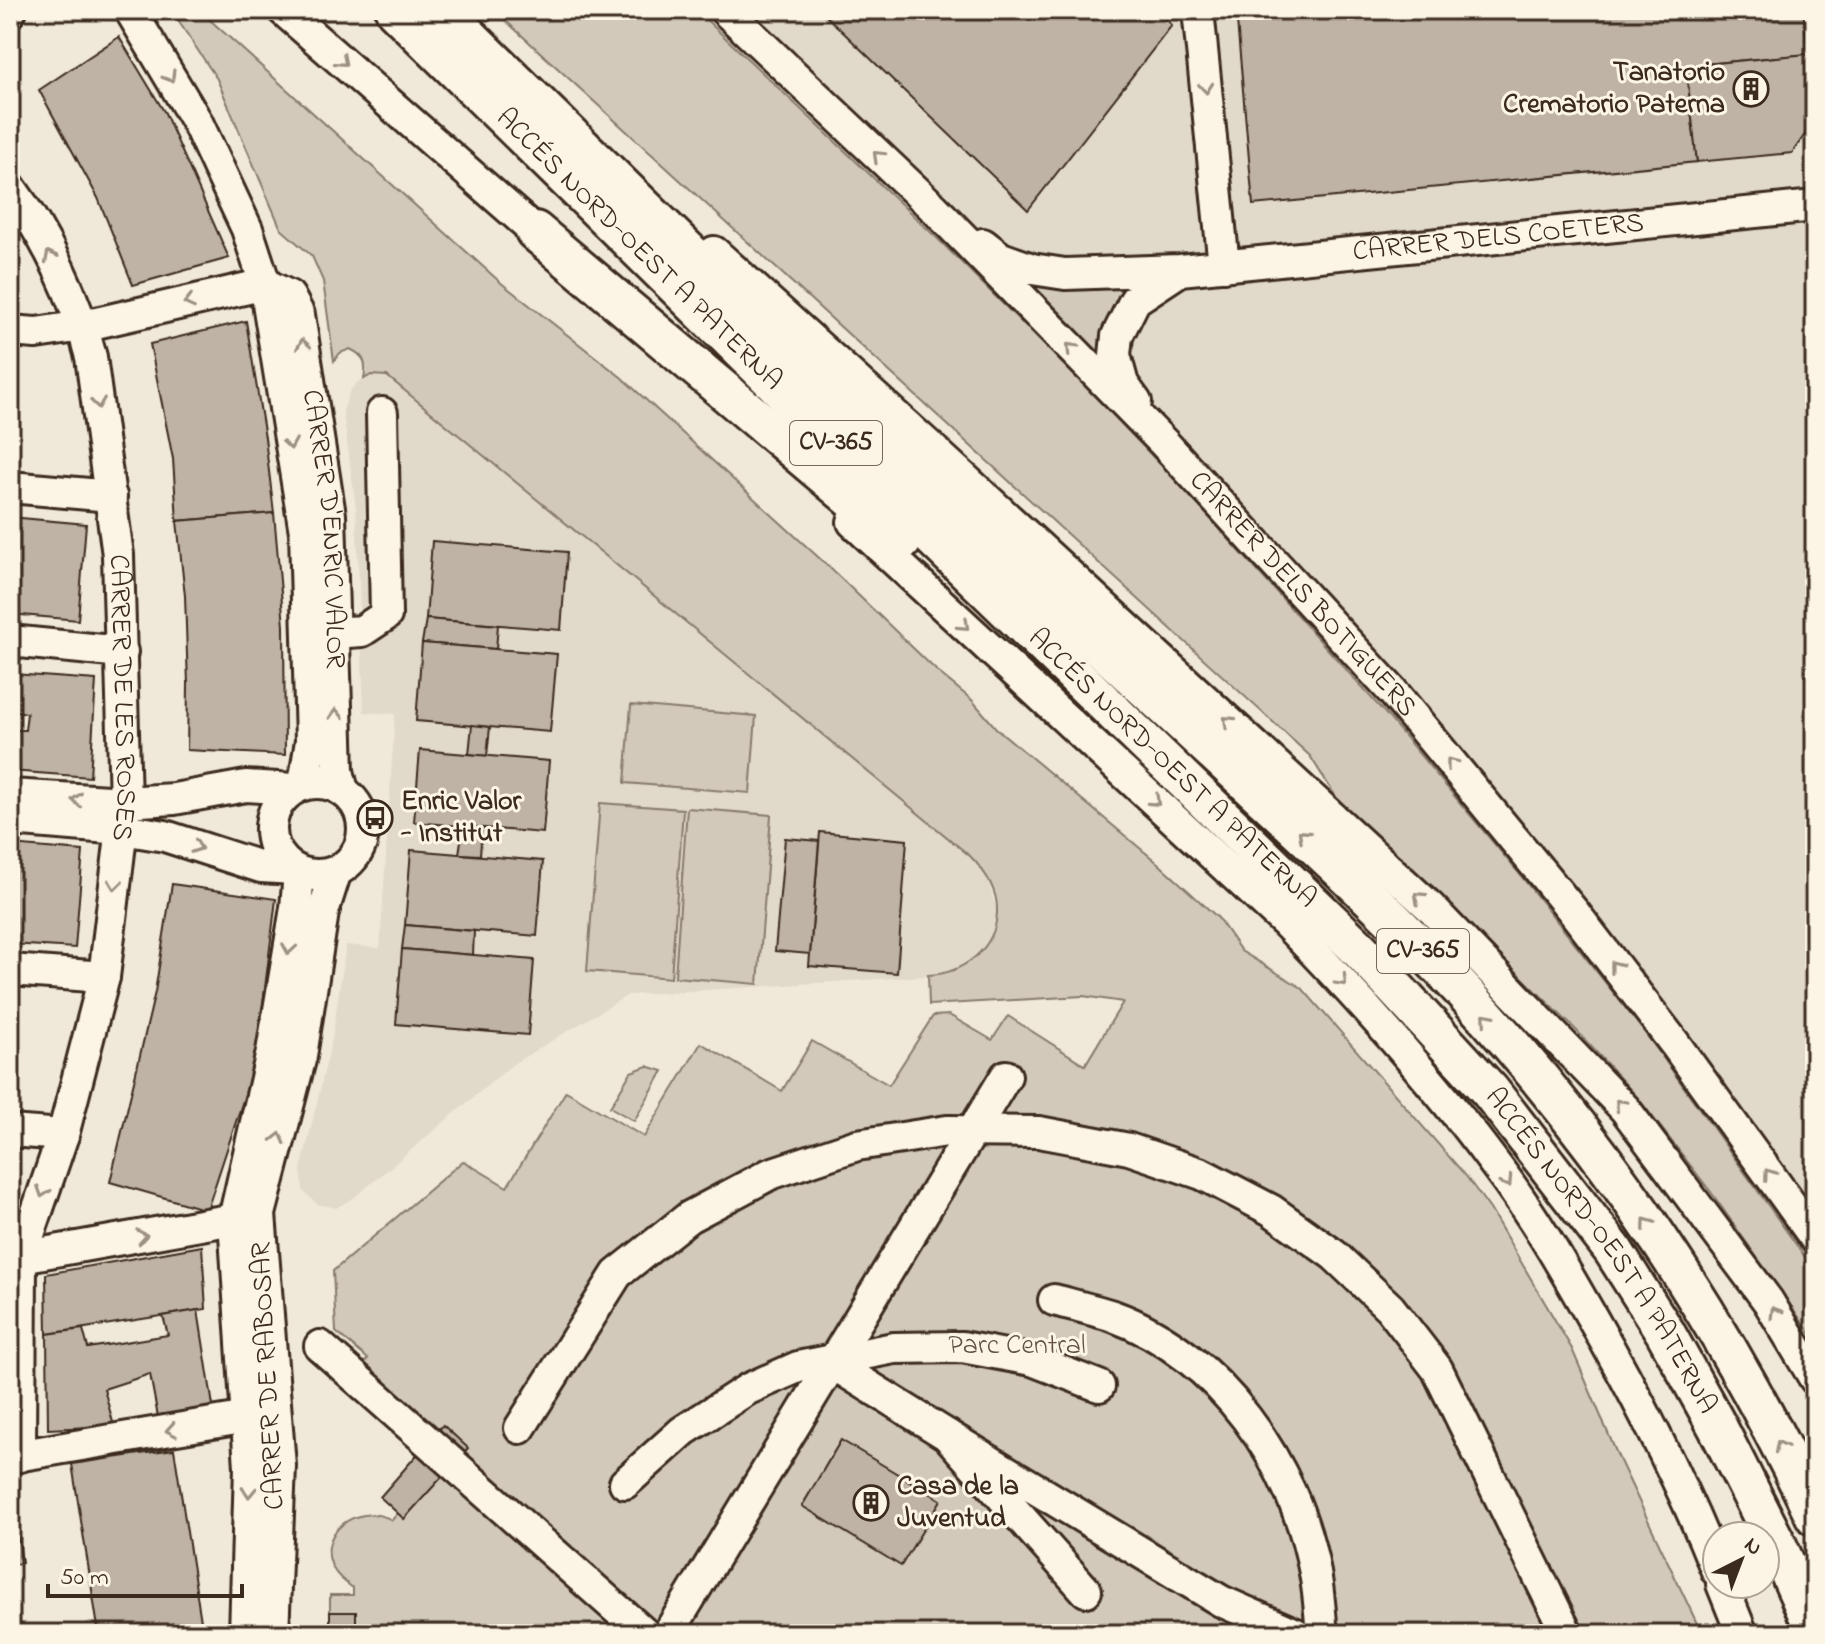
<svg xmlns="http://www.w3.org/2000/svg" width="1825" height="1644" viewBox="0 0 1825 1644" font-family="'Indie Flower',sans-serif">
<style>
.built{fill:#e1d9c9}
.green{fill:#d2c9ba;stroke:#867a6c;stroke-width:2}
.building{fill:#beb3a4;stroke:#3b2a1e;stroke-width:2}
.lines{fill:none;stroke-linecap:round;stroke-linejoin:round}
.minor-casing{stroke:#3b2a1e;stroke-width:36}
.major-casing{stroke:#3b2a1e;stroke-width:44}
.minor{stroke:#fcf5e5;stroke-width:30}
.major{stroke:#fcf5e5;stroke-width:38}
.oneway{stroke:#9c9082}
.labels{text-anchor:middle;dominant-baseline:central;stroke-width:6;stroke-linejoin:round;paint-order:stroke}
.shield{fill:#fcf5e5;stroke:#75675a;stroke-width:2}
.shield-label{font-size:26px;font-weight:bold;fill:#3b2a1e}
.poi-label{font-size:28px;font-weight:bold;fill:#3b2a1e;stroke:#fcf5e5;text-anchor:start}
.street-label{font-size:28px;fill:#3b2a1e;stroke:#fcf5e5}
.park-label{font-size:28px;fill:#615245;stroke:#fcf5e5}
</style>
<rect width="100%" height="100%" fill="#f0e9d9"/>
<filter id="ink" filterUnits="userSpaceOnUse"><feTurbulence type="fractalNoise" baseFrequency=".0125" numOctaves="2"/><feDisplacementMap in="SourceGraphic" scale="16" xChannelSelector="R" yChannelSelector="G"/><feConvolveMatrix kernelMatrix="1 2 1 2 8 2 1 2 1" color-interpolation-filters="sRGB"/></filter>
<g filter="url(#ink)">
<!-- built -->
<g class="built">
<path d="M 646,10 L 1815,10 L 1815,1323 L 1618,1041 Z"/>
<path d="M 370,375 L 387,376 L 970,856 L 986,872 L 997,912 L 991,935 L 982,952 L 967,965 L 942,975 L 628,995 L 513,1064 L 355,1197 L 336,1208 L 317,1204 L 303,1191 L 301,1170 L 332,1039 L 346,945 L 380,948 L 395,714 L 364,712 L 356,508 L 343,412 L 349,392 L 358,382 Z"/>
</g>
<!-- green -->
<g class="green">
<path d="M 171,10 L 199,10 L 500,282 L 621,377 L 829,567 L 939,673 L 972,700 L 996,728 L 1159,864 L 1218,918 L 1241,951 L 1302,988 L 1466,1176 L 1490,1209 L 1572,1349 L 1620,1461 L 1702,1634 L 330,1634 L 330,1595 L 353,1595 L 353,1588 C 346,1583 338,1577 334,1570 C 313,1534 358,1501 392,1520 L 452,1449 L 385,1389 L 389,1385 L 364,1363 L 368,1359 L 336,1332 L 333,1271 L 463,1161 L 507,1187 L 566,1091 L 644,1137 L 701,1043 L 782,1091 L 812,1041 L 889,1085 L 933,1016 L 949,1015 L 992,1040 L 1008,1016 L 1085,1065 L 1123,1002 L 1083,996 L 929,1005 L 928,975 C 962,974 996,949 997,912 C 998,890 985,871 970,856 L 387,376 L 371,375 L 364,379 C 367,363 365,356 350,349 L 340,353 L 334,361 L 323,281 L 312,256 L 281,229 L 217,79 Z"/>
<path d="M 494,10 L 696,10 L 938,239 L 1088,389 L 1181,486 L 1385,713 L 1517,871 L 1646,1034 L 1815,1271 L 1815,1340 L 1711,1192 L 1638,1098 L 1577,1031 L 1466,922 L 1343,808 L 1310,756 Z"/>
<path d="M 1025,283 C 1059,293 1092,292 1126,285 L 1129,287 L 1107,323 L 1102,341 L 1102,361 Z"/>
<path d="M 631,705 L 756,716 L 750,793 L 625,783 Z"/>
<path d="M 600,803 L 683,809 L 671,978 L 587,971 Z"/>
<path d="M 687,808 L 771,815 L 758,984 L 675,977 Z"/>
<path d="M 647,1066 L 663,1071 L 634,1121 L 610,1107 L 631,1072 Z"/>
</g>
<!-- building -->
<g class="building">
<path d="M 820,10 L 1157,10 L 1172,25 L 1028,210 Z"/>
<path d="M 1236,10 L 1803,10 L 1808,54 L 1686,66 L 1697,162 L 1253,205 Z"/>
<path d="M 119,37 L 165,113 L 229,258 L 133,285 L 98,198 L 39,90 Z"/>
<path d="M 1808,54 L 1815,120 L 1792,153 L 1697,162 L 1686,66 Z"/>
<path d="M 10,242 L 13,247 L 10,277 Z"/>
<path d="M 246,321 L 265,438 L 274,513 L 177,521 L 173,459 L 150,344 Z"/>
<path d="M 274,513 L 284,626 L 285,755 L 187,750 L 188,685 L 185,596 L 177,521 Z"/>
<path d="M 10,517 L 86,524 L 78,620 L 10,614 Z"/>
<path d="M 432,541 L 567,552 L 561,630 L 426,619 Z"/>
<path d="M 426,619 L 498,625 L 496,649 L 422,643 Z"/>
<path d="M 422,643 L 557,654 L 550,732 L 416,721 Z"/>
<path d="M 13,674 L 96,680 L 90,777 L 10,771 L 10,730 L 25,730 L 27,713 L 10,710 Z"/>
<path d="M 472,725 L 490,727 L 487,756 L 469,754 Z"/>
<path d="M 420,750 L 549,761 L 543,833 L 414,822 Z"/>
<path d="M 463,827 L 482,828 L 480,855 L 459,854 Z"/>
<path d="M 820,832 L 907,840 L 897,973 L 809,966 Z"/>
<path d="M 785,838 L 819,841 L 810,954 L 775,951 Z"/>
<path d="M 10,845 L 83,851 L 75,948 L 10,944 Z"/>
<path d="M 411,850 L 543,861 L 537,936 L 405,925 Z"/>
<path d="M 172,884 L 276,899 L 256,1061 L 207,1210 L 110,1182 L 155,992 Z"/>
<path d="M 405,925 L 474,931 L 473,955 L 402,949 Z"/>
<path d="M 402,949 L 534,960 L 528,1035 L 396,1024 Z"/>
<path d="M 10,1152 L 13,1152 L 14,1207 L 10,1211 Z"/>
<path d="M 202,1246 L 206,1309 L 47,1334 L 46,1274 Z"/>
<path d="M 198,1310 L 213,1406 L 158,1417 L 150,1374 L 104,1389 L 114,1426 L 48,1429 L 47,1334 L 83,1329 L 88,1348 L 168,1335 L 163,1316 Z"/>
<path d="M 443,1425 L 468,1448 L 404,1519 L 380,1497 Z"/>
<path d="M 841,1440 L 941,1500 L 901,1566 L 802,1506 Z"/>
<path d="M 174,1449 L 203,1634 L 99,1634 L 72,1464 Z"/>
<path d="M 10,1478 L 22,1563 L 10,1565 Z"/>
<rect x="330" y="1612" width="26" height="22"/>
</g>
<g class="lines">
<defs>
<g id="minor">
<path d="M 130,10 L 197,122 L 247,229 L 265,284 L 305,532 L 311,741 L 304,784"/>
<path d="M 283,10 L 552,246"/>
<path id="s1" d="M 725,10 L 935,209 L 1164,443 L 1393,692 L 1573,911 L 1675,1044 L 1815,1238"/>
<path d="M 1198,10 L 1224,266"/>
<path d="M 10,12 L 11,10"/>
<path id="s2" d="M 10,187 C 46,236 76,298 91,357 L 118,555 L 125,802 L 104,977 L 63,1135 L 21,1258 L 20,1456"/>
<path id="s3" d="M 983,244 L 1001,258 L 1032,269 L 1065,274 L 1180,270 L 1815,206"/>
<path d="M 714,252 L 939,455 L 1430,907 L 1625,1109 L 1768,1301 L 1815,1379"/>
<path id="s4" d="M 265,284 L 289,296 L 299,315 L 330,515 L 338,771 L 343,791"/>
<path d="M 10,331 L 36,333 L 83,326 L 265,284"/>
<path d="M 1136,402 L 1123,384 L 1115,355 L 1117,336 L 1135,300 L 1179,271"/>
<path d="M 10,487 L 111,496"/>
<path d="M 853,522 L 1286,923 C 1361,1000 1433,1080 1497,1167 C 1532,1213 1562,1265 1591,1316 C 1638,1398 1682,1483 1717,1571"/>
<path d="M 333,633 L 362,631 L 386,615 L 382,413"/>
<path d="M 10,641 L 122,652"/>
<circle cx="317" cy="829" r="46"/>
<path d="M 10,795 L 125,802 L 174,799 L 246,786 L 294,789"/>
<path d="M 10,820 L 122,829 L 165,836 L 261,867 L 294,869"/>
<path d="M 10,970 L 104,977"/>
<path d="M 10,1131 L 63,1135"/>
<path d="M 10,1259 L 234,1219"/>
<path d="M 1054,1300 C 1073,1305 1094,1310 1113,1316 C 1219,1354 1296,1465 1315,1573 C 1319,1593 1320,1614 1322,1634"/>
<path d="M 320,1346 L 645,1634"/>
<path d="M 830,1362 L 947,1435 L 1086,1591"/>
<path d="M 520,1428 L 617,1274 L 689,1217 L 770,1174 L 857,1145 L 947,1131 L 1039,1132 L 1129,1149 L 1202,1174 L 1271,1210 L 1334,1255 L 1390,1308 L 1437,1369 L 1567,1634"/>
<path d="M 947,1435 L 1221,1601 L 1296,1634"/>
<path d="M 10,1457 L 248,1417"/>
<path d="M 625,1483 L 683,1431 L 748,1389 L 798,1367 L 894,1348 L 962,1347 L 1032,1360 L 1099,1386"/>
<path d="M 1722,1584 L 1742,1634"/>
<path d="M 245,1634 L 250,1467 L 234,1219 L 272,1052 L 296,908 L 299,872"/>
<path d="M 273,1634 L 280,1466 L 260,1214 L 301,1056 L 323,912 L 336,871"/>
<path d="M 668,1634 L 1006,1076"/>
</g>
<g id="major">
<path id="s5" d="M 395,10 L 898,504 L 1360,950 L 1490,1091 L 1613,1250 L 1665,1332 L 1717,1426 L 1777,1545 L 1815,1630"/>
<path d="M 442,10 L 798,359"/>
<path d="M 535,231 L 902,541"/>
<path d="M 773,348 C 907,468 1039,590 1171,712 C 1269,804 1371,893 1463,991 C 1606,1145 1726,1326 1815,1516"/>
</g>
</defs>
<!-- minor casing -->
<use href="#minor" class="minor-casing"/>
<!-- major casing -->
<use href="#major" class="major-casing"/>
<!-- minor -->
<use href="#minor" class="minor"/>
<!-- major -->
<use href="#major" class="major"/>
</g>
<!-- one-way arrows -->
<defs><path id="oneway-chevron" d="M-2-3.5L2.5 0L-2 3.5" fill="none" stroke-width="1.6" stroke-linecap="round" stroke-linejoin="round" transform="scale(2)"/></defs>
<g class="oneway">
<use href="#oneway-chevron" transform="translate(342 61) rotate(41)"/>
<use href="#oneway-chevron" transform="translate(170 77) rotate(59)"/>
<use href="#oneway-chevron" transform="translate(1206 88) rotate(84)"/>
<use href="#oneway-chevron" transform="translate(878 156) rotate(-136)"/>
<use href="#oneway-chevron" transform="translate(50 256) rotate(-117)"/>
<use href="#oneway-chevron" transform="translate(189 302) rotate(167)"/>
<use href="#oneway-chevron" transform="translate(303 344) rotate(-99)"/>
<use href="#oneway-chevron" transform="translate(1071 348) rotate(-134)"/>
<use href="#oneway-chevron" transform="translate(98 403) rotate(82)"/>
<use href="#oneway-chevron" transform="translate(290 444) rotate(81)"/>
<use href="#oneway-chevron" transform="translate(964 625) rotate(43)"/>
<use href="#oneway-chevron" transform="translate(336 714) rotate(-92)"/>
<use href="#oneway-chevron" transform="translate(1228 721) rotate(-137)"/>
<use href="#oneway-chevron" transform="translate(1451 763) rotate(-129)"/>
<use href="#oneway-chevron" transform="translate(77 800) rotate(-176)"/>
<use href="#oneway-chevron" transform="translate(1155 801) rotate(43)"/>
<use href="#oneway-chevron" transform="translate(1303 835) rotate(-137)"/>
<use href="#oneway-chevron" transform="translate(197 847) rotate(19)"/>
<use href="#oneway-chevron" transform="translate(115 885) rotate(97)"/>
<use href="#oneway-chevron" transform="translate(1419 897) rotate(-137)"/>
<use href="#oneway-chevron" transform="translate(289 949) rotate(99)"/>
<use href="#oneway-chevron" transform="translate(1615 966) rotate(-128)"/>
<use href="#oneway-chevron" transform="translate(1342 981) rotate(46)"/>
<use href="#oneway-chevron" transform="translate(1487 1018) rotate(-131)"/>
<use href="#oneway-chevron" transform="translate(1620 1104) rotate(-132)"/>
<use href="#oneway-chevron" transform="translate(279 1138) rotate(-76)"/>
<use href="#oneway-chevron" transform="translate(1769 1174) rotate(-126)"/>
<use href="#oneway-chevron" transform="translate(1507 1182) rotate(57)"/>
<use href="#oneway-chevron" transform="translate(43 1192) rotate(109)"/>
<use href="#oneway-chevron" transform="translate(1647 1223) rotate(-126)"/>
<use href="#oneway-chevron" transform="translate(142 1236) rotate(-10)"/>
<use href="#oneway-chevron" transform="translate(1775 1312) rotate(-121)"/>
<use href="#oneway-chevron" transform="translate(171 1430) rotate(170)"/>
<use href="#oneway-chevron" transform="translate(1780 1446) rotate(-117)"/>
<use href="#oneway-chevron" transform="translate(249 1492) rotate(92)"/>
</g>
</g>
<!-- icons -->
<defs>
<symbol id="building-ring" viewBox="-11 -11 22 22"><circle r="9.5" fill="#fcf5e5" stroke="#3b2a1e" stroke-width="1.5"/><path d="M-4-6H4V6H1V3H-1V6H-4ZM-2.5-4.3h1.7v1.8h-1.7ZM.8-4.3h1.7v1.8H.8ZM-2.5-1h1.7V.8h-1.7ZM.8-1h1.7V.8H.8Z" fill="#3b2a1e"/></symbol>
<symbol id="bus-ring" viewBox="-11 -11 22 22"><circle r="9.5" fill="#fcf5e5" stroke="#3b2a1e" stroke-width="1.5"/><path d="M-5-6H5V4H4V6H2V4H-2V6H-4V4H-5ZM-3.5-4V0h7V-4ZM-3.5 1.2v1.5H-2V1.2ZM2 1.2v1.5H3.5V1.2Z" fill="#3b2a1e"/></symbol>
</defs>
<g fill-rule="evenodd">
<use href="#building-ring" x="1731" y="69" width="40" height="40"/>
<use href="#bus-ring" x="355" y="798" width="40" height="40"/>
<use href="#building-ring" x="851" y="1483" width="40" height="40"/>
</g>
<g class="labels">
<!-- shield labels -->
<g class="shield">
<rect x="790" y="421" width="92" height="44" rx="6"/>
<rect x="1377" y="929" width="92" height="44" rx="6"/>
</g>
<g class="shield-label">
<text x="836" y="443">CV-365</text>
<text x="1423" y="951">CV-365</text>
</g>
<!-- poi labels -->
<g class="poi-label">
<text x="1725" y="73" text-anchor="end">Tanatorio<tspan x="1725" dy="32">Crematorio Paterna</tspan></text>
<text x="401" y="802">Enric Valor<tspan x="401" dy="32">- Institut</tspan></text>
<text x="897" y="1487">Casa de la<tspan x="897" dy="32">Juventud</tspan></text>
</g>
<!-- street labels -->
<g class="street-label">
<text stroke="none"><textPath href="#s3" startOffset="524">CARRER DELS COETERS</textPath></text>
<text stroke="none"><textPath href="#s5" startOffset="342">ACCÉS NORD-OEST A PATERNA</textPath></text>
<text stroke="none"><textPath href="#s4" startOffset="264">CARRER D'ENRIC VALOR</textPath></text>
<text stroke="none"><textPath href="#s1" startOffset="822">CARRER DELS BOTIGUERS</textPath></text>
<text stroke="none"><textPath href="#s2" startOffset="532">CARRER DE LES ROSES</textPath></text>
<text stroke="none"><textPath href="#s5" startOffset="1086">ACCÉS NORD-OEST A PATERNA</textPath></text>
<text stroke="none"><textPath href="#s5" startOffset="1734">ACCÉS NORD-OEST A PATERNA</textPath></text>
<text transform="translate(269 1376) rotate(-93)">CARRER DE RABOSAR</text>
</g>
<!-- park labels -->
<g class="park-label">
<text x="1017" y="1346">Parc Central</text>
</g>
</g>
<!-- margin -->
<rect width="1825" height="1644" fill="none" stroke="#fcf5e5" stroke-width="40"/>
<rect x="20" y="20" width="1785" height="1604" fill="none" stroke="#3b2a1e" stroke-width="3" filter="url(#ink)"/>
<!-- north arrow -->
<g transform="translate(1741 1560) rotate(42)"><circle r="38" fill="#fcf5e5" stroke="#afa495" stroke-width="2"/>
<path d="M0-6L14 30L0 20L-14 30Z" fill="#3b2a1e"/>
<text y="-12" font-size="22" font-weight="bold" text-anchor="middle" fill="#3b2a1e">N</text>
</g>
<!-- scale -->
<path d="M48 1584v12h194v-12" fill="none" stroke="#3b2a1e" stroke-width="4"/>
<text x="60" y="1584" font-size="24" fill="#3b2a1e" stroke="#fcf5e5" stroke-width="6" paint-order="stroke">50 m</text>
</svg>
